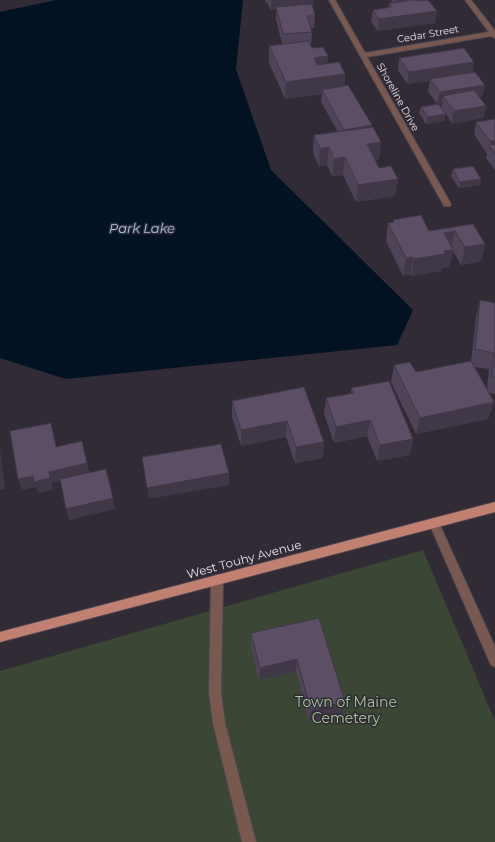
<svg xmlns="http://www.w3.org/2000/svg" width="495" height="842" viewBox="0 0 495 842" font-family="Montserrat,sans-serif">
<style>
.green{fill:#3a4735}
.water{fill:#031223}
.lines{fill:none;stroke-linecap:round;stroke-linejoin:round}
.minor-casing{stroke:#4d4852;stroke-width:2}
.major-casing{stroke:#4d4852;stroke-width:2}
.minor{fill:#795850;fill-rule:evenodd}
.major{fill:#c28071;fill-rule:evenodd}
.wall{fill:#4e4357;fill-rule:evenodd}
.shaded-wall{fill:#403747}
.building{fill:#5b4e65;stroke:#403747}
.labels{text-anchor:middle;dominant-baseline:central;stroke-width:3;stroke-linejoin:round;paint-order:stroke}
.far-street-label{font-size:10px;fill:#e5e1e8;stroke:#302b35}
.street-label{font-size:12px;fill:#e5e1e8;stroke:#302b35}
.water-label{font-size:13px;font-style:italic;fill:#9fc7ef;stroke:#302b35}
.near-park-label{font-size:14px;fill:#a9c99c;stroke:#302b35}
</style>
<rect width="100%" height="100%" fill="#302b35"/>
<!-- green -->
<path class="green" d="M 423,550 L 495,721 L 495,842 L 0,842 L 0,671 Z"/>
<!-- water -->
<path class="water" d="M 56,0 L 243,0 L 236,69 L 271,170 L 413,310 L 397,345 L 66,379 L 0,358 L 0,12 Z"/>
<g class="lines">
<defs>
<g id="minor">
<path d="M 329,0 L 335,0 L 365,53 L 489,32 L 465,0 L 471,0 L 495,31 L 495,38 L 491,36 L 367,57 L 451,204 L 450,206 L 444,206 L 443,204 Z"/>
<path d="M 434,518 L 438,520 L 439,523 L 495,647 L 495,667 L 491,665 L 429,523 L 430,520 Z"/>
<path d="M 217,575 L 221,576 L 223,580 L 221,692 L 225,723 L 256,842 L 242,842 L 213,723 L 209,692 L 211,580 L 213,576 Z"/>
</g>
<path id="major" d="M 495,502 L 495,512 L 0,642 L 0,632 Z"/>
</defs>
<!-- minor casing -->
<use href="#minor" class="minor-casing"/>
<!-- major casing -->
<use href="#major" class="major-casing"/>
<!-- minor -->
<use href="#minor" class="minor"/>
<!-- major -->
<use href="#major" class="major"/>
</g>
<!-- wall -->
<g class="wall">
<path d="M 265,0 L 314,0 L 314,4 L 308,5 L 315,16 L 314,28 L 310,28 L 312,32 L 311,45 L 310,45 L 312,48 L 328,56 L 327,63 L 345,74 L 344,86 L 372,125 L 371,127 L 381,142 L 379,159 L 375,160 L 379,168 L 398,179 L 395,196 L 356,202 L 343,175 L 332,176 L 327,165 L 319,166 L 313,153 L 314,135 L 338,132 L 321,102 L 322,94 L 285,99 L 269,63 L 269,46 L 282,44 L 276,19 L 276,10 L 271,10 Z"/>
<path d="M 391,0 L 418,0 L 437,11 L 435,23 L 378,31 L 371,22 L 373,10 L 388,8 L 389,3 L 393,3 Z"/>
<path d="M 399,58 L 474,62 L 472,72 L 485,85 L 482,97 L 479,97 L 486,106 L 483,118 L 452,124 L 446,114 L 444,121 L 426,124 L 419,113 L 421,107 L 437,104 L 428,91 L 430,81 L 407,84 L 398,70 ZM 442,103 L 441,108 L 438,104 Z"/>
<path d="M 495,119 L 495,170 L 486,158 L 487,154 L 474,134 L 476,122 Z"/>
<path d="M 453,169 L 480,185 L 459,188 L 451,176 Z"/>
<path d="M 393,220 L 429,231 L 473,224 L 485,244 L 481,261 L 461,265 L 453,251 L 449,267 L 442,268 L 442,271 L 411,276 L 410,274 L 403,276 L 386,241 L 388,223 L 393,223 Z"/>
<path d="M 480,300 L 495,303 L 495,394 L 488,393 L 494,402 L 488,419 L 416,434 L 391,382 L 394,365 L 416,372 L 471,361 L 476,317 ZM 474,367 L 489,369 L 487,390 Z"/>
<path d="M 304,387 L 323,458 L 295,463 L 286,437 L 241,446 L 232,417 L 232,401 Z"/>
<path d="M 351,388 L 413,439 L 410,455 L 377,461 L 367,436 L 334,443 L 324,414 L 326,398 L 351,394 Z"/>
<path d="M 319,618 L 342,714 L 309,722 L 296,672 L 259,680 L 251,646 L 251,633 Z"/>
</g>
<!-- shaded-wall -->
<g class="shaded-wall">
<path d="M 271,0 L 314,0 L 314,4 L 277,9 L 276,7 L 276,10 L 271,10 Z"/>
<path d="M 397,0 L 406,0 L 405,5 L 396,6 Z"/>
<path d="M 437,11 L 435,23 L 378,31 L 379,19 Z"/>
<path d="M 328,56 L 326,73 L 313,75 L 314,58 Z"/>
<path d="M 474,62 L 472,74 L 430,79 L 430,81 L 407,84 L 409,72 Z"/>
<path d="M 345,74 L 344,91 L 322,90 L 322,94 L 285,99 L 286,82 Z"/>
<path d="M 485,85 L 482,97 L 448,102 L 443,96 L 442,103 L 437,104 L 440,92 Z"/>
<path d="M 486,106 L 483,118 L 452,124 L 454,111 Z"/>
<path d="M 446,114 L 444,121 L 426,124 L 428,117 Z"/>
<path d="M 372,125 L 370,137 L 343,142 L 344,130 Z"/>
<path d="M 490,141 L 495,141 L 495,152 L 489,145 L 487,154 Z"/>
<path d="M 381,142 L 379,159 L 365,161 L 367,144 Z"/>
<path d="M 329,147 L 327,165 L 319,166 L 320,149 Z"/>
<path d="M 345,157 L 343,175 L 332,176 L 334,159 Z"/>
<path d="M 398,179 L 395,196 L 356,202 L 358,185 Z"/>
<path d="M 481,179 L 480,185 L 459,188 L 460,182 Z"/>
<path d="M 455,231 L 451,248 L 444,233 Z"/>
<path d="M 485,244 L 481,261 L 461,265 L 465,247 Z"/>
<path d="M 453,250 L 449,267 L 442,268 L 442,271 L 411,276 L 414,259 L 444,251 Z"/>
<path d="M 413,257 L 410,274 L 403,276 L 406,258 Z"/>
<path d="M 494,402 L 488,419 L 416,434 L 420,418 Z"/>
<path d="M 370,420 L 367,436 L 334,443 L 336,427 Z"/>
<path d="M 287,421 L 286,437 L 241,446 L 241,430 Z"/>
<path d="M 51,423 L 54,434 L 59,458 L 56,447 Z"/>
<path d="M 413,439 L 410,455 L 377,461 L 380,445 Z"/>
<path d="M 82,441 L 90,475 L 52,483 L 53,490 L 38,493 L 36,487 L 22,490 L 18,479 Z"/>
<path d="M 324,442 L 323,458 L 295,463 L 296,447 Z"/>
<path d="M 0,447 L 5,489 L 0,490 Z"/>
<path d="M 229,473 L 229,485 L 149,499 L 147,488 Z"/>
<path d="M 113,498 L 115,509 L 69,520 L 66,509 Z"/>
<path d="M 297,659 L 296,672 L 259,680 L 260,668 Z"/>
<path d="M 345,702 L 342,714 L 309,722 L 311,710 Z"/>
</g>
<!-- building -->
<g class="building">
<path d="M 406,0 L 415,0 L 416,1 L 428,0 L 437,11 L 379,19 L 373,10 L 391,7 L 389,3 L 407,1 Z"/>
<path d="M 312,4 L 315,16 L 307,16 L 312,32 L 283,34 L 276,7 Z"/>
<path d="M 308,41 L 312,48 L 323,47 L 328,56 L 314,58 L 317,65 L 339,62 L 345,74 L 286,82 L 269,46 Z"/>
<path d="M 464,48 L 474,62 L 409,72 L 399,58 Z"/>
<path d="M 475,72 L 485,85 L 440,92 L 430,79 Z"/>
<path d="M 348,85 L 372,125 L 344,130 L 322,90 Z"/>
<path d="M 474,90 L 486,106 L 454,111 L 443,96 Z"/>
<path d="M 438,104 L 446,114 L 428,117 L 421,107 Z"/>
<path d="M 495,119 L 495,141 L 490,141 L 476,122 Z"/>
<path d="M 373,127 L 381,142 L 367,144 L 379,168 L 391,166 L 398,179 L 358,185 L 345,157 L 334,159 L 329,147 L 320,149 L 314,135 Z"/>
<path d="M 495,144 L 495,154 L 489,145 Z"/>
<path d="M 473,166 L 481,179 L 460,182 L 453,169 Z"/>
<path d="M 421,215 L 429,231 L 473,224 L 485,244 L 465,247 L 455,231 L 444,233 L 453,250 L 444,251 L 445,254 L 414,259 L 413,257 L 406,258 L 388,223 L 394,222 L 393,220 Z"/>
<path d="M 480,300 L 495,303 L 495,377 L 492,376 L 494,353 L 475,349 Z"/>
<path d="M 471,361 L 494,402 L 420,418 L 394,365 L 410,362 L 416,372 Z"/>
<path d="M 389,381 L 413,439 L 380,445 L 370,420 L 336,427 L 326,398 L 354,393 L 351,388 Z"/>
<path d="M 304,387 L 324,442 L 296,447 L 287,421 L 241,430 L 232,401 Z"/>
<path d="M 51,423 L 56,447 L 82,441 L 87,463 L 49,472 L 50,478 L 34,482 L 33,476 L 18,479 L 10,431 Z"/>
<path d="M 221,444 L 229,473 L 147,488 L 142,457 Z"/>
<path d="M 106,469 L 113,498 L 66,509 L 60,479 Z"/>
<path d="M 319,618 L 345,702 L 311,710 L 297,659 L 260,668 L 251,633 Z"/>
</g>
<g class="labels">
<!-- far-street labels -->
<g class="far-street-label">
<text transform="translate(428 34) rotate(-10)">Cedar Street</text>
<text transform="translate(398 97) rotate(61)">Shoreline Drive</text>
</g>
<!-- street labels -->
<g class="street-label">
<text transform="translate(244 559) rotate(-15)">West Touhy Avenue</text>
</g>
<!-- water labels -->
<g class="water-label">
<text x="142" y="228">Park Lake</text>
</g>
<!-- near-park labels -->
<g class="near-park-label">
<text x="346" y="702">Town of Maine<tspan x="346" dy="16">Cemetery</tspan></text>
</g>
</g>
</svg>
